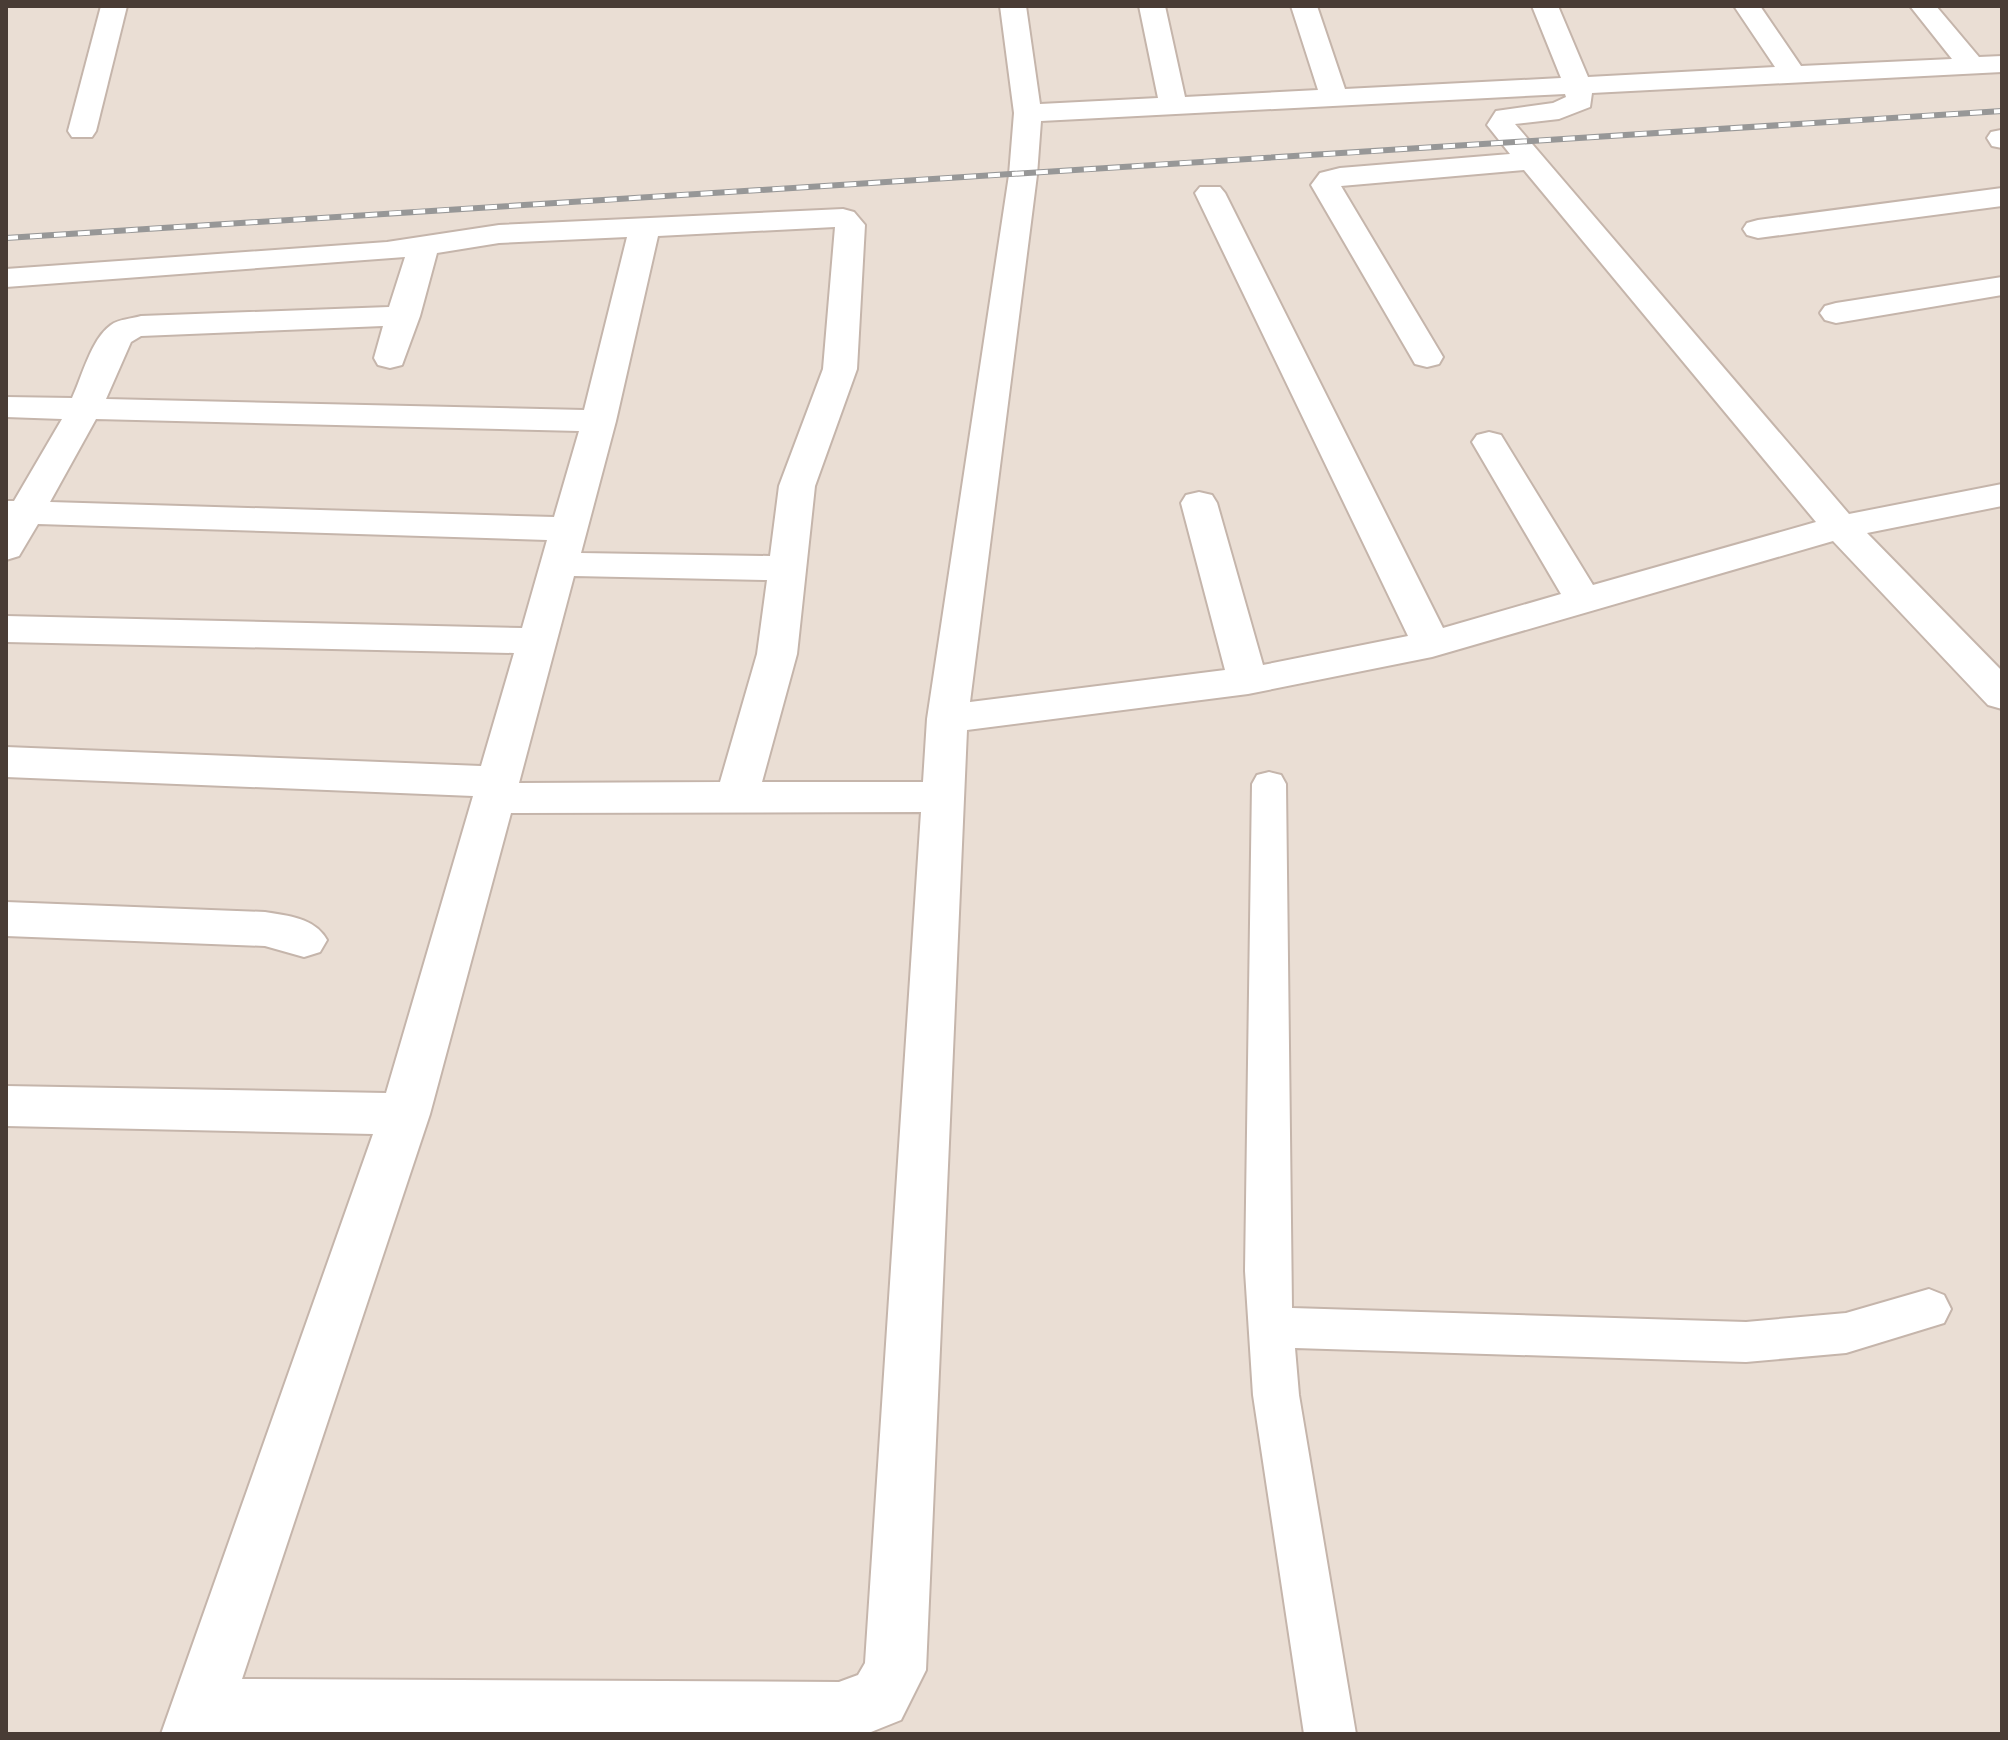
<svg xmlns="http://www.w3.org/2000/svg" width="2008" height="1740" viewBox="0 0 2008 1740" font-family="'DM Sans',sans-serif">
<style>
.residential{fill:#eaded4}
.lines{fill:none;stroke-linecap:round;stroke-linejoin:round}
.service-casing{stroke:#c5b5ab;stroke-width:4}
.minor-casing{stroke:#c5b5ab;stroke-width:4}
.service{fill:#fff;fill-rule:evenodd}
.minor{fill:#fff;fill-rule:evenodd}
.rail-casing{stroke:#979797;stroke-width:6}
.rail{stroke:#fff;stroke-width:4;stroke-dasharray:12;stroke-linecap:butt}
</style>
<rect width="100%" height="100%" fill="#f5ede7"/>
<!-- residential -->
<rect class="residential" x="6" y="6" width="1996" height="1728"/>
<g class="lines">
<defs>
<path id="service" d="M 1269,772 L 1281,775 L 1286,784 L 1292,1308 L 1746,1322 L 1846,1313 L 1929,1289 L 1944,1295 L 1951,1309 L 1944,1323 L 1846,1353 L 1746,1362 L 1295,1348 L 1299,1395 L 1356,1734 L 1304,1734 L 1253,1395 L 1245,1271 L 1252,784 L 1257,775 Z"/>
<g id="minor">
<path d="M 101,6 L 127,6 L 96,131 L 92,137 L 72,137 L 68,131 Z"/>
<path d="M 1000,6 L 1026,6 L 1040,104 L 1158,98 L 1139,6 L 1165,6 L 1185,97 L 1318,90 L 1291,6 L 1317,6 L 1345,89 L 1561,78 L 1532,6 L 1558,6 L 1588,77 L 1775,67 L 1734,6 L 1760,6 L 1801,66 L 1952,59 L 1910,6 L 1936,6 L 1979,57 L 2002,56 L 2002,72 L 1592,93 L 1590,107 L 1559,119 L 1515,124 L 1849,514 L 2002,484 L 2002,506 L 1867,533 L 2002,671 L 2002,709 L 1988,705 L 1833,541 L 1432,657 L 1248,694 L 967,730 L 926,1670 L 901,1720 L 866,1734 L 161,1734 L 373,1134 L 6,1126 L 6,1086 L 386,1093 L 473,796 L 6,777 L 6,747 L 481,766 L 514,653 L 6,642 L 6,616 L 522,628 L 547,540 L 38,524 L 19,556 L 6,560 L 6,501 L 14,501 L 62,419 L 6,417 L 6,397 L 72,398 C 82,377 91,339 111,325 C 118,319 132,319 141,316 L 389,307 L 405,257 L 6,287 L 6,269 L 387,242 L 499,225 L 843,209 L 854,212 L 865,225 L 857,369 L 815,486 L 797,654 L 762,782 L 923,782 L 927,719 L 1009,175 L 1014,113 ZM 1565,94 L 1566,97 L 1553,103 L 1496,111 L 1487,125 L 1510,154 L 1340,168 L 1320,173 L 1311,185 L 1411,357 L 1415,364 L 1427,367 L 1439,364 L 1443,357 L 1341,186 L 1524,170 L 1816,522 L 1593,585 L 1501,435 L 1489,432 L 1477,435 L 1472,442 L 1561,594 L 1443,628 L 1225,193 L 1220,187 L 1200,187 L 1195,193 L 1408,636 L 1263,665 L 1217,503 L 1212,495 L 1199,492 L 1186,495 L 1181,503 L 1225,670 L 970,702 L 1037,175 L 1041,121 ZM 835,227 L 823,369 L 779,486 L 770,556 L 581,553 L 616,421 L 658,236 ZM 627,237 L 584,410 L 106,399 L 131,342 L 141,336 L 383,326 L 374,358 L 378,365 L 390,368 L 402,365 L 420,316 L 437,253 L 499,243 ZM 96,419 L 579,431 L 554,517 L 50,502 ZM 574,576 L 767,580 L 757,654 L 720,782 L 519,783 ZM 921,812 L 865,1663 L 858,1675 L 839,1682 L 242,1679 L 430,1114 L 511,813 Z"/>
<path d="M 2001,130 L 2002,130 L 2002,148 L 1992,146 L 1987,138 L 1991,132 Z"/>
<path d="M 2002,188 L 2002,206 L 1758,238 L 1747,235 L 1743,229 L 1747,223 L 1758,220 Z"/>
<path d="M 2002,277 L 2002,295 L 1836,323 L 1825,320 L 1820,313 L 1825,306 L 1836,303 Z"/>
<path d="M 6,902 L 265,912 C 289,916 315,918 327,940 L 320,952 L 304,957 L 265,946 L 6,936 Z"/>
</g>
</defs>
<!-- service casing -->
<use href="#service" class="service-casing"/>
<!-- minor casing -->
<use href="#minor" class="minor-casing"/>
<!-- service -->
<use href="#service" class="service"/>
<!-- minor -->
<use href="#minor" class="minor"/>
<defs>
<path id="rail" d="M 6,238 L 2002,111"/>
</defs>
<!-- rail casing -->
<use href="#rail" class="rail-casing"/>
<!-- rail -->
<use href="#rail" class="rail"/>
</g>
<!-- border -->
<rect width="2008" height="1740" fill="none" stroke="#493c35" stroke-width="16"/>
</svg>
